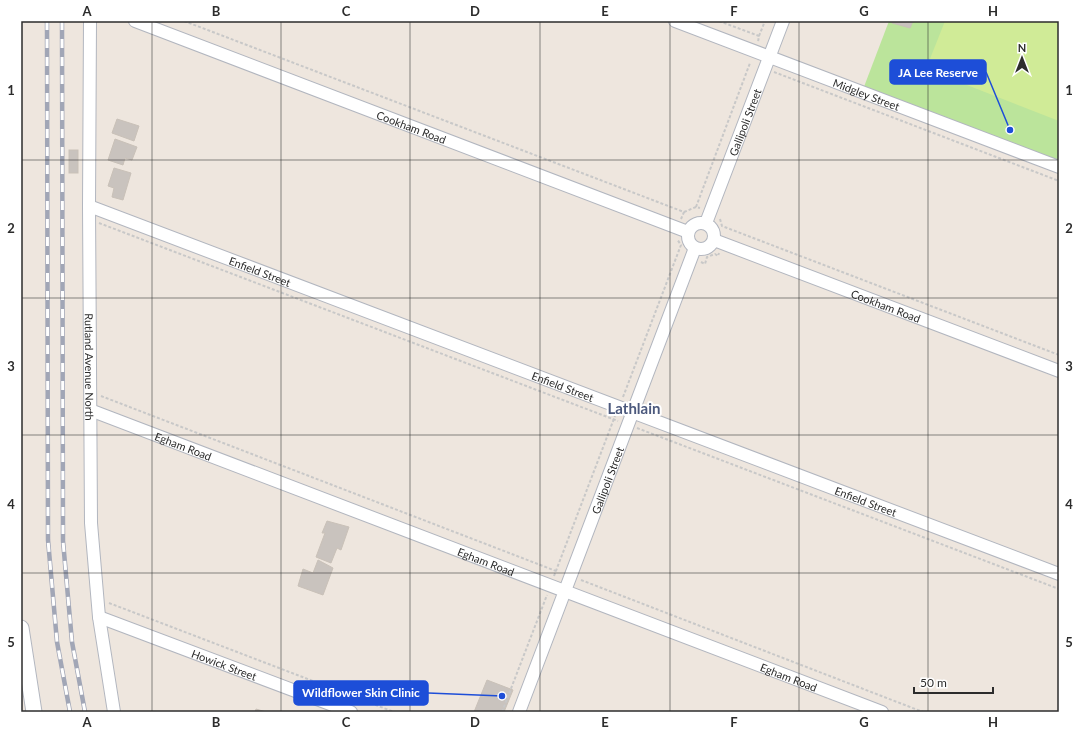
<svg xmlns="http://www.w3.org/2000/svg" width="1080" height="733" viewBox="0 0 1080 733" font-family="Lato,sans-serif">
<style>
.green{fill:#bbe49b}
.pitch{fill:#d0eb97}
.building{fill:#c9c3be;stroke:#c9c1b8}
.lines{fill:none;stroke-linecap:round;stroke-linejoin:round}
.minor-casing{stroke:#b2b6bf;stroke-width:14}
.tertiary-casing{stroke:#b2b6bf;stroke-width:17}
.path{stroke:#c8c8c8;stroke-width:2;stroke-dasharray:3 2;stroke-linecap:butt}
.minor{stroke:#fff;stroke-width:12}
.tertiary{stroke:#fff;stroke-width:15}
.rail-casing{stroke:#a1a6b6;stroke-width:4.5}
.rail{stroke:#fff;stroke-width:3;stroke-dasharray:9;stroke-linecap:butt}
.grid{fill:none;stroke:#2c2c2c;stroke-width:1;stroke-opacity:0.55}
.labels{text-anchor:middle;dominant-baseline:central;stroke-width:4;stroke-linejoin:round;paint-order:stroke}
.street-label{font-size:11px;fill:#2c2c2c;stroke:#fff}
.district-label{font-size:15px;font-weight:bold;fill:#4c597d;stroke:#fff}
.leader{fill:none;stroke:#1d4ed8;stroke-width:1.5}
.callout-dot{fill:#1d4ed8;stroke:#fff;stroke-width:1.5}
.callout{fill:#1d4ed8;stroke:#1d4ed8;stroke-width:1.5}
.callout-label{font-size:12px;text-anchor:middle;font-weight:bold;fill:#fff}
.neatline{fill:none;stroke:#2c2c2c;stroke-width:1.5}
.grid-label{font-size:13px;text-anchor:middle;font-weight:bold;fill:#2c2c2c}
</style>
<rect width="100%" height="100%" fill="#eee6de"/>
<!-- green -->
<path class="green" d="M 889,21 L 1059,21 L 1059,167 L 862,92 Z"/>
<!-- pitch -->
<path class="pitch" d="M 945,21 L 1059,21 L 1059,121 L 926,69 Z"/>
<!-- building -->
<g class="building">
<path d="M 893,21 L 913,21 L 910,28 L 892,23 Z"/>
<path d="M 117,119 L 139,126 L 134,141 L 112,133 Z"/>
<path d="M 115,139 L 137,147 L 132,160 L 125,158 L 123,165 L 108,160 Z"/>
<rect x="69" y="150" width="9" height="23"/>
<path d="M 114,168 L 131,173 L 123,200 L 112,197 L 114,188 L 108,186 Z"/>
<path d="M 327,521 L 349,527 L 341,550 L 337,548 L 331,563 L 316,557 L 325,533 L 322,533 Z"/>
<path d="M 318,560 L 333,568 L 323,595 L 298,586 L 303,569 L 313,573 Z"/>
<path d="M 487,680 L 513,690 L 504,712 L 474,712 Z"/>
<path d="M 256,709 L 266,712 L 255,712 Z"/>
</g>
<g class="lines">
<defs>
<g id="minor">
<path id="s1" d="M 90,21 L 89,206 L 91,523 L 99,617 L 114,712"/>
<path id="s2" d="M 135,21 L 688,232"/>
<path id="s3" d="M 675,21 L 1059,167"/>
<path id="s4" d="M 89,206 L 1059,574"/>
<circle cx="701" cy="236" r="13"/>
<path id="s5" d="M 706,223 L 783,21"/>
<path id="s6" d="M 714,240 L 1059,371"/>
<path id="s7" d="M 90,410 L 882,712"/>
<path id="s8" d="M 99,617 L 351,712"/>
<path id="s9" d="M 519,712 L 695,248"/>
</g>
<path id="tertiary" d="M 21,628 L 34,712"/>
</defs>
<!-- minor casing -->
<use href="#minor" class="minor-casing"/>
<!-- tertiary casing -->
<use href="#tertiary" class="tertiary-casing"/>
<!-- path -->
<g class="path">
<path d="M 184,21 L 684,212 L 681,219"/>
<path d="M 719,21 L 759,36 L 758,42"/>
<path d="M 759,36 L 765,21"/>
<path d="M 774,72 L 1059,181"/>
<path d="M 696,207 L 750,63"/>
<path d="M 684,212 L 696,207 L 700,208"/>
<path d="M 720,219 L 722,226 L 1059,355"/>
<path d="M 99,223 L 618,421"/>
<path d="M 701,262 L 705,264 L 707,257 L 715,254 L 718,256 L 719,253"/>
<path d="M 101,396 L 556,571"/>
<path d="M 623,397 L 681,245 L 677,239"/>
<path d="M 637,428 L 1059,589"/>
<path d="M 554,576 L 615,416"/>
<path d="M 581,580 L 923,712"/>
<path d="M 109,603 L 394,712"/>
<path d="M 502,712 L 547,595"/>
</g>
<!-- minor -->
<use href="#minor" class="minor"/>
<!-- tertiary -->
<use href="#tertiary" class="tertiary"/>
<defs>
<g id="rail">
<path d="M 47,21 L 48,540 L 57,642 L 70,712"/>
<path d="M 62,21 L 63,541 L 72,642 L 85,712"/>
</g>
</defs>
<!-- rail casing -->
<use href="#rail" class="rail-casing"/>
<!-- rail -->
<use href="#rail" class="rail"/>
</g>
<!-- grid -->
<path class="grid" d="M 152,21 L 152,712M 281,21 L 281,712M 410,21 L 410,712M 540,21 L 540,712M 670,21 L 670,712M 799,21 L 799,712M 928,21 L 928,712M 21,160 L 1059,160M 21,298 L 1059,298M 21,435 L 1059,435M 21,573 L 1059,573"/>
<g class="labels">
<!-- street labels -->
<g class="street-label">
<text stroke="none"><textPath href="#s3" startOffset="205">Midgley Street</textPath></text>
<text stroke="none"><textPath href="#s5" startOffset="108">Gallipoli Street</textPath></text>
<text stroke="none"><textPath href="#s2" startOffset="296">Cookham Road</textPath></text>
<text stroke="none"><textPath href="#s4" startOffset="183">Enfield Street</textPath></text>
<text stroke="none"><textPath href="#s6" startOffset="184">Cookham Road</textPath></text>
<text stroke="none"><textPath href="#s1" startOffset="346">Rutland Avenue North</textPath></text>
<text stroke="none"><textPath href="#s4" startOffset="507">Enfield Street</textPath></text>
<text stroke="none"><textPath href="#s7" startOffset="100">Egham Road</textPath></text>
<text stroke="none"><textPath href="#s9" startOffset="248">Gallipoli Street</textPath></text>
<text stroke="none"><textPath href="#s4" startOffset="831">Enfield Street</textPath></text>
<text stroke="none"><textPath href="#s7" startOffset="424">Egham Road</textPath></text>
<text stroke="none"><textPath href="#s8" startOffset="134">Howick Street</textPath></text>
<text stroke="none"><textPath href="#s7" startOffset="748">Egham Road</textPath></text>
</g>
<!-- district labels -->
<g class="district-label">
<text x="634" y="408">Lathlain</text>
</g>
</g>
<!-- callouts -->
<path class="leader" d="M1010 130L986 72M502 696L428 693"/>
<g class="callout-dot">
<circle cx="1010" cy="130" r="4"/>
<circle cx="502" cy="696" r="4"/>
</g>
<g class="callout">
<rect x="890" y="60" width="96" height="24" rx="4"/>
<rect x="294" y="681" width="134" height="24" rx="4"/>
</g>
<g class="callout-label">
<text x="938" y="77">JA Lee Reserve</text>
<text x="361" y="697">Wildflower Skin Clinic</text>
</g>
<!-- border -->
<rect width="1080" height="733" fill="none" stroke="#ffffff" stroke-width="44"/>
<!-- north arrow -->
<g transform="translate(1022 58)" stroke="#ffffff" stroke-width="3" paint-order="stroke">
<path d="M0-3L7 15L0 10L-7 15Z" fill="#2c2c2c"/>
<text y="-6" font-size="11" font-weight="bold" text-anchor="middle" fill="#2c2c2c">N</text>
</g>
<!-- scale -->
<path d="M914 687v6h79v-6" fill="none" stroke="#2c2c2c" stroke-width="2"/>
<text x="920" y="687" font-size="12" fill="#2c2c2c" stroke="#ffffff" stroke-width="3" paint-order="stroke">50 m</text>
<rect x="22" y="22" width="1036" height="689" class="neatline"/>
<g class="grid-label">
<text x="87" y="16">A</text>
<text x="216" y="16">B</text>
<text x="346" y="16">C</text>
<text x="475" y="16">D</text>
<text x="605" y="16">E</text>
<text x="734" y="16">F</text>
<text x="864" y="16">G</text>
<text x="993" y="16">H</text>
<text x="11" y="95">1</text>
<text x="1069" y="95">1</text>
<text x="11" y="233">2</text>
<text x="1069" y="233">2</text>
<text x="11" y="371">3</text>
<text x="1069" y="371">3</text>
<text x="11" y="509">4</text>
<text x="1069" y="509">4</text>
<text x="11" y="647">5</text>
<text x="1069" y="647">5</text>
<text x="87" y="727">A</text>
<text x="216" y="727">B</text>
<text x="346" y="727">C</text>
<text x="475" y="727">D</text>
<text x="605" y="727">E</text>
<text x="734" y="727">F</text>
<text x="864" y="727">G</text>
<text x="993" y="727">H</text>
</g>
</svg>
